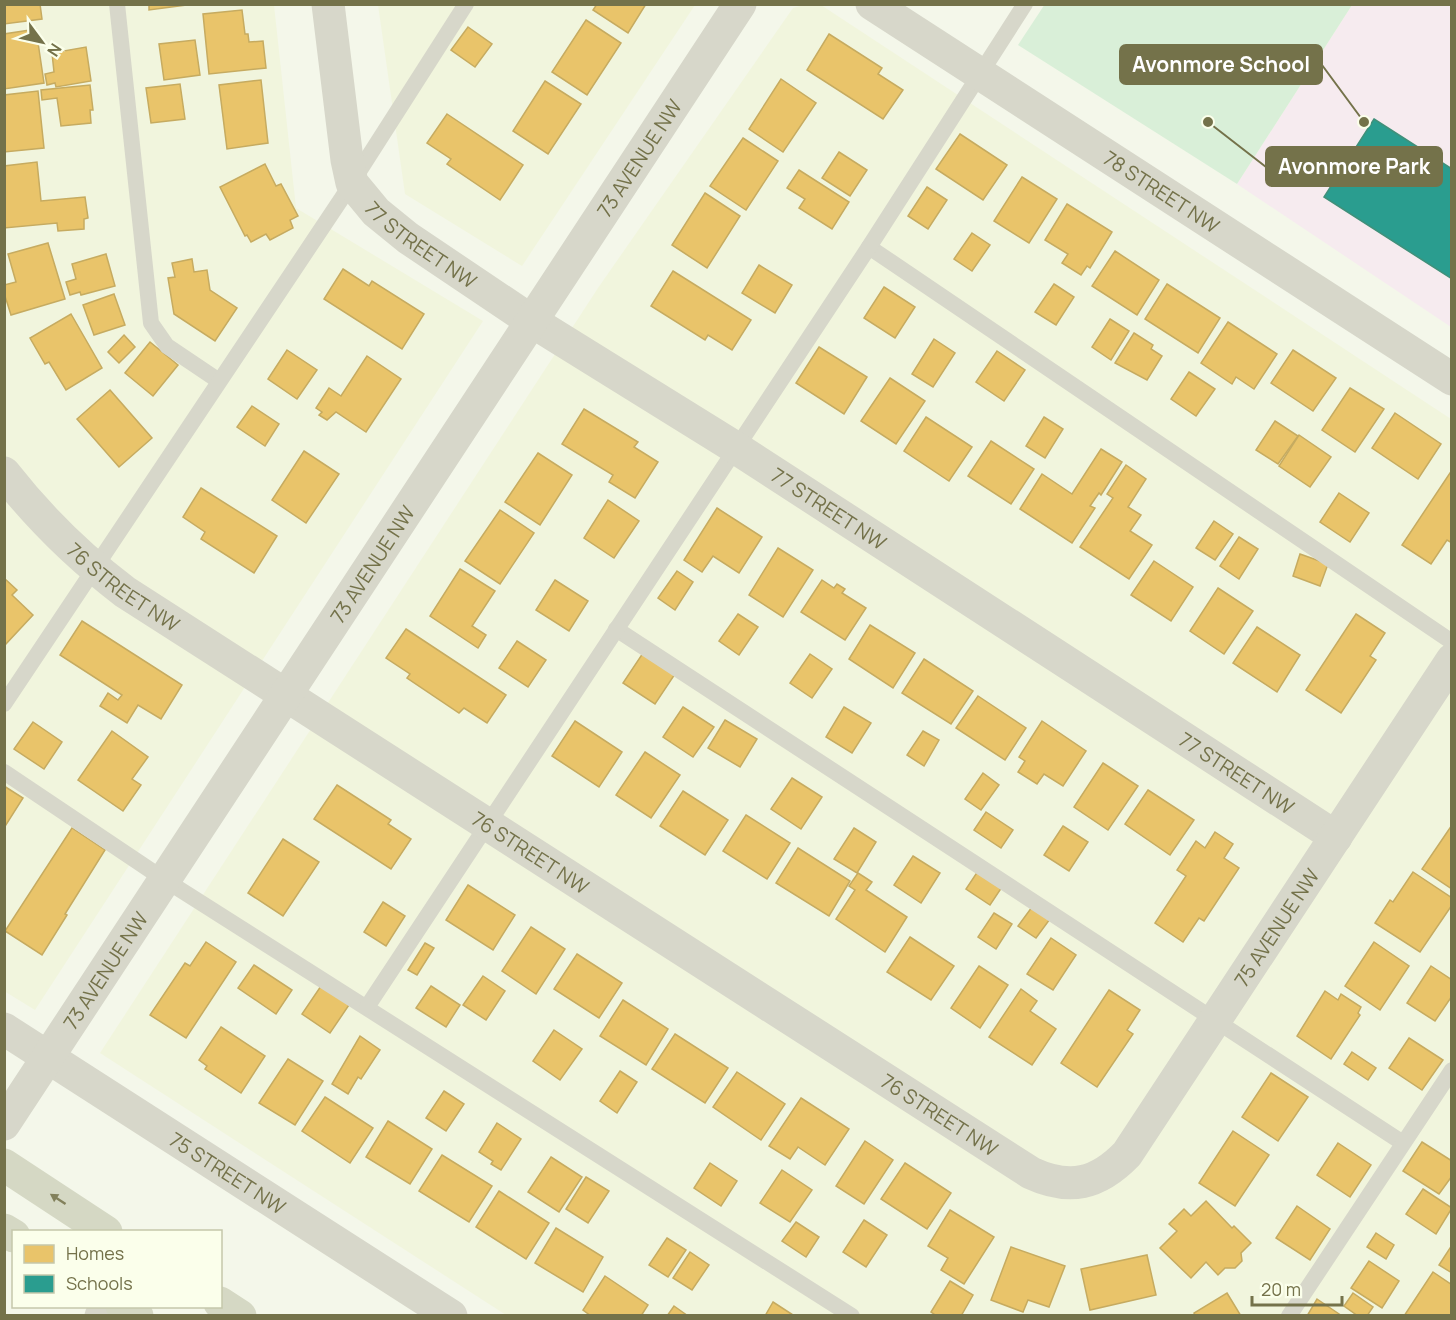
<svg xmlns="http://www.w3.org/2000/svg" width="1456" height="1320" viewBox="0 0 1456 1320" font-family="Manrope,sans-serif">
<style>
.residential{fill:#f1f5dd}
.education{fill:#f6ebef}
.green{fill:#d9efd8}
.homes{fill:#e9c46a;stroke:#c6ab60;stroke-width:1.5}
.schools{fill:#2a9d8f;stroke:#40907a;stroke-width:1.5}
.lines{fill:none;stroke-linecap:round;stroke-linejoin:round}
.lane{stroke:#d7d7ca;stroke-width:16}
.street{stroke:#d7d7ca;stroke-width:33}
.secondary{stroke:#d7d7ca;stroke-width:33}
.primary{stroke:#d5d8c4;stroke-width:33}
.oneway{fill:#83815c}
.labels{text-anchor:middle;dominant-baseline:central;stroke-width:6;stroke-linejoin:round;paint-order:stroke}
.street-label{font-size:20px;fill:#74724a;stroke:#fbffeb}
.leader{fill:none;stroke:#74724a;stroke-width:2}
.callout-dot{fill:#74724a;stroke:#fbffeb;stroke-width:2}
.callout{fill:#74724a;stroke:#74724a;stroke-width:2}
.callout-label{font-size:21px;text-anchor:middle;font-weight:bold;fill:#fff}
</style>
<rect width="100%" height="100%" fill="#f4f7ea"/>
<!-- residential -->
<g class="residential">
<path d="M 4,5 L 274,5 L 296,208 L 483,321 L 35,1010 L 4,991 Z"/>
<path d="M 378,5 L 695,5 L 522,266 L 405,194 Z"/>
<path d="M 803,5 L 821,5 L 1451,419 L 1451,1315 L 506,1315 L 100,1053 L 598,288 L 793,8 Z"/>
</g>
<!-- education -->
<path class="education" d="M 1352,5 L 1451,5 L 1451,327 L 1237,184 Z"/>
<!-- green -->
<path class="green" d="M 1045,4 L 1352,4 L 1352,5 L 1237,184 L 1018,45 Z"/>
<!-- homes -->
<g class="homes">
<path d="M 4,4 L 40,4 L 42,19 L 4,24 Z"/>
<path d="M 149,4 L 186,4 L 186,5 L 149,10 Z"/>
<path d="M 597,4 L 646,4 L 628,33 L 593,10 Z"/>
<path d="M 242,10 L 245,34 L 248,34 L 249,42 L 263,41 L 266,68 L 209,74 L 203,14 Z"/>
<path d="M 586,20 L 621,43 L 587,95 L 552,72 Z"/>
<path d="M 468,27 L 492,44 L 475,67 L 451,50 Z"/>
<path d="M 36,29 L 44,83 L 4,89 L 4,34 Z"/>
<path d="M 829,34 L 882,68 L 878,74 L 903,90 L 883,119 L 807,70 Z"/>
<path d="M 195,40 L 200,75 L 164,80 L 159,44 Z"/>
<path d="M 86,47 L 91,81 L 56,87 L 55,83 L 47,85 L 45,74 L 54,72 L 52,53 Z"/>
<path d="M 781,79 L 816,103 L 783,152 L 749,129 Z"/>
<path d="M 261,80 L 268,143 L 227,149 L 219,85 Z"/>
<path d="M 545,81 L 581,104 L 548,154 L 513,131 Z"/>
<path d="M 180,84 L 185,119 L 151,123 L 146,88 Z"/>
<path d="M 90,85 L 93,110 L 90,110 L 91,123 L 61,126 L 57,98 L 42,100 L 41,90 Z"/>
<path d="M 38,91 L 44,148 L 4,152 L 4,95 Z"/>
<path d="M 447,114 L 523,165 L 500,200 L 447,164 L 451,159 L 427,143 Z"/>
<path d="M 960,134 L 1007,165 L 983,200 L 936,169 Z"/>
<path d="M 743,138 L 778,161 L 746,210 L 710,186 Z"/>
<path d="M 839,152 L 867,170 L 850,196 L 822,178 Z"/>
<path d="M 37,162 L 41,201 L 85,197 L 88,218 L 84,219 L 84,229 L 58,231 L 57,223 L 4,228 L 4,166 Z"/>
<path d="M 265,164 L 276,186 L 281,184 L 298,216 L 290,220 L 293,228 L 270,240 L 266,234 L 251,242 L 247,235 L 245,236 L 220,187 Z"/>
<path d="M 799,170 L 849,202 L 832,229 L 799,208 L 805,199 L 787,188 Z"/>
<path d="M 1022,177 L 1057,199 L 1029,243 L 994,221 Z"/>
<path d="M 927,187 L 947,200 L 928,229 L 908,216 Z"/>
<path d="M 705,193 L 740,216 L 707,268 L 672,245 Z"/>
<path d="M 1067,204 L 1112,232 L 1090,268 L 1087,266 L 1081,275 L 1062,263 L 1068,254 L 1045,240 Z"/>
<path d="M 972,233 L 990,245 L 972,271 L 954,259 Z"/>
<path d="M 48,243 L 65,299 L 11,315 L 4,293 L 4,285 L 16,282 L 8,254 Z"/>
<path d="M 1115,251 L 1159,280 L 1137,315 L 1092,286 Z"/>
<path d="M 106,254 L 115,286 L 81,295 L 80,292 L 70,295 L 66,282 L 76,279 L 72,264 Z"/>
<path d="M 192,259 L 194,272 L 207,270 L 210,290 L 237,308 L 215,341 L 174,314 L 168,278 L 175,277 L 172,263 Z"/>
<path d="M 759,265 L 792,285 L 775,313 L 742,293 Z"/>
<path d="M 343,269 L 369,286 L 372,281 L 424,314 L 402,349 L 324,299 Z"/>
<path d="M 673,271 L 751,320 L 732,350 L 708,335 L 705,340 L 651,306 Z"/>
<path d="M 1054,284 L 1074,297 L 1056,325 L 1035,312 Z"/>
<path d="M 1167,284 L 1220,318 L 1198,353 L 1145,319 Z"/>
<path d="M 884,287 L 915,307 L 895,338 L 864,318 Z"/>
<path d="M 114,294 L 125,325 L 94,335 L 83,305 Z"/>
<path d="M 71,314 L 102,368 L 66,390 L 49,362 L 45,364 L 30,338 Z"/>
<path d="M 1110,319 L 1129,331 L 1111,360 L 1092,347 Z"/>
<path d="M 1228,322 L 1277,354 L 1254,389 L 1236,377 L 1232,384 L 1201,363 Z"/>
<path d="M 1134,333 L 1153,345 L 1151,349 L 1162,356 L 1147,380 L 1115,363 Z"/>
<path d="M 124,335 L 135,347 L 119,363 L 108,352 Z"/>
<path d="M 934,339 L 955,353 L 933,387 L 912,374 Z"/>
<path d="M 150,342 L 178,365 L 153,396 L 125,373 Z"/>
<path d="M 819,347 L 867,377 L 844,414 L 796,383 Z"/>
<path d="M 287,350 L 317,370 L 297,399 L 268,379 Z"/>
<path d="M 1293,350 L 1336,378 L 1313,411 L 1271,383 Z"/>
<path d="M 997,351 L 1025,370 L 1004,401 L 976,382 Z"/>
<path d="M 367,356 L 401,379 L 366,432 L 336,412 L 327,420 L 319,415 L 322,412 L 316,408 L 329,388 L 341,396 Z"/>
<path d="M 1189,372 L 1215,389 L 1196,416 L 1171,399 Z"/>
<path d="M 890,378 L 925,401 L 896,444 L 861,421 Z"/>
<path d="M 1350,388 L 1384,409 L 1355,452 L 1322,430 Z"/>
<path d="M 110,390 L 152,438 L 119,467 L 77,419 Z"/>
<path d="M 252,406 L 279,424 L 265,446 L 237,427 Z"/>
<path d="M 584,409 L 638,442 L 634,447 L 658,462 L 635,498 L 609,482 L 613,475 L 562,444 Z"/>
<path d="M 1395,413 L 1441,444 L 1418,479 L 1372,448 Z"/>
<path d="M 926,417 L 972,447 L 949,481 L 904,451 Z"/>
<path d="M 1044,417 L 1063,429 L 1045,458 L 1026,446 Z"/>
<path d="M 1275,421 L 1298,436 L 1278,464 L 1256,450 Z"/>
<path d="M 1299,435 L 1331,457 L 1310,487 L 1279,466 Z"/>
<path d="M 991,441 L 1034,469 L 1011,504 L 968,476 Z"/>
<path d="M 1101,449 L 1122,462 L 1101,495 L 1099,493 L 1090,506 L 1095,508 L 1072,543 L 1020,509 L 1042,474 L 1072,494 Z"/>
<path d="M 304,451 L 339,474 L 306,523 L 272,500 Z"/>
<path d="M 538,453 L 572,475 L 540,525 L 505,502 Z"/>
<path d="M 1126,465 L 1146,479 L 1128,507 L 1141,515 L 1130,531 L 1152,545 L 1129,579 L 1080,547 L 1113,498 L 1107,494 Z"/>
<path d="M 1452,470 L 1452,543 L 1447,540 L 1431,564 L 1402,545 Z"/>
<path d="M 201,488 L 277,536 L 254,573 L 201,539 L 205,532 L 183,517 Z"/>
<path d="M 1339,493 L 1369,513 L 1350,542 L 1320,522 Z"/>
<path d="M 608,500 L 639,521 L 614,558 L 584,538 Z"/>
<path d="M 717,508 L 762,537 L 739,573 L 713,556 L 702,572 L 684,560 Z"/>
<path d="M 500,510 L 534,533 L 500,584 L 465,561 Z"/>
<path d="M 1214,521 L 1233,534 L 1215,560 L 1196,548 Z"/>
<path d="M 1239,537 L 1258,549 L 1239,579 L 1220,566 Z"/>
<path d="M 778,548 L 813,570 L 783,617 L 749,595 Z"/>
<path d="M 1300,554 L 1328,564 L 1320,586 L 1293,576 Z"/>
<path d="M 1154,561 L 1193,587 L 1171,621 L 1131,595 Z"/>
<path d="M 460,569 L 495,591 L 472,626 L 486,635 L 478,648 L 430,616 Z"/>
<path d="M 677,571 L 693,582 L 675,610 L 658,598 Z"/>
<path d="M 4,578 L 17,590 L 12,595 L 33,615 L 4,646 Z"/>
<path d="M 555,580 L 588,601 L 569,631 L 536,610 Z"/>
<path d="M 822,580 L 834,588 L 837,584 L 845,589 L 842,593 L 866,608 L 845,640 L 801,612 Z"/>
<path d="M 1218,588 L 1253,611 L 1224,654 L 1190,631 Z"/>
<path d="M 738,614 L 758,627 L 739,655 L 719,641 Z"/>
<path d="M 1356,614 L 1385,633 L 1370,656 L 1376,660 L 1341,713 L 1306,690 Z"/>
<path d="M 82,621 L 182,685 L 161,719 L 138,705 L 127,723 L 100,706 L 108,693 L 118,700 L 122,695 L 60,655 Z"/>
<path d="M 870,625 L 915,653 L 893,688 L 849,659 Z"/>
<path d="M 1257,627 L 1300,655 L 1277,692 L 1233,663 Z"/>
<path d="M 406,629 L 506,695 L 487,723 L 464,708 L 459,713 L 407,678 L 410,674 L 386,658 Z"/>
<path d="M 517,641 L 546,660 L 528,687 L 499,668 Z"/>
<path d="M 643,653 L 675,674 L 655,704 L 623,683 Z"/>
<path d="M 810,654 L 832,669 L 812,698 L 790,683 Z"/>
<path d="M 924,659 L 973,691 L 951,724 L 902,693 Z"/>
<path d="M 978,696 L 1026,728 L 1005,760 L 956,728 Z"/>
<path d="M 683,707 L 714,727 L 693,757 L 663,737 Z"/>
<path d="M 844,707 L 871,723 L 852,753 L 826,737 Z"/>
<path d="M 725,720 L 757,739 L 740,767 L 708,748 Z"/>
<path d="M 575,721 L 622,752 L 599,787 L 552,756 Z"/>
<path d="M 1042,721 L 1086,751 L 1063,786 L 1044,774 L 1037,784 L 1018,772 L 1025,761 L 1019,757 Z"/>
<path d="M 33,722 L 62,742 L 44,769 L 14,749 Z"/>
<path d="M 112,731 L 148,757 L 132,779 L 141,785 L 123,811 L 78,780 Z"/>
<path d="M 923,731 L 939,740 L 924,766 L 907,755 Z"/>
<path d="M 645,752 L 680,775 L 651,818 L 616,795 Z"/>
<path d="M 1103,763 L 1138,786 L 1108,830 L 1074,807 Z"/>
<path d="M 983,773 L 999,785 L 981,810 L 965,799 Z"/>
<path d="M 792,778 L 822,797 L 801,829 L 771,809 Z"/>
<path d="M 337,785 L 391,820 L 388,824 L 411,839 L 391,869 L 314,819 Z"/>
<path d="M 4,786 L 23,798 L 4,828 Z"/>
<path d="M 1148,790 L 1194,820 L 1170,855 L 1125,824 Z"/>
<path d="M 683,791 L 728,820 L 705,855 L 660,826 Z"/>
<path d="M 986,812 L 1013,830 L 1001,848 L 974,830 Z"/>
<path d="M 746,815 L 790,843 L 767,879 L 723,851 Z"/>
<path d="M 1452,825 L 1452,889 L 1422,869 Z"/>
<path d="M 1063,826 L 1088,842 L 1069,871 L 1044,855 Z"/>
<path d="M 72,828 L 105,850 L 65,914 L 67,915 L 42,955 L 5,931 Z"/>
<path d="M 854,828 L 876,842 L 857,873 L 834,859 Z"/>
<path d="M 1215,832 L 1233,844 L 1224,858 L 1239,868 L 1204,921 L 1199,918 L 1183,942 L 1155,923 L 1186,876 L 1177,870 L 1196,841 L 1205,848 Z"/>
<path d="M 283,839 L 319,862 L 283,916 L 248,893 Z"/>
<path d="M 798,848 L 850,881 L 829,916 L 776,883 Z"/>
<path d="M 913,856 L 940,873 L 921,903 L 894,885 Z"/>
<path d="M 978,871 L 1002,887 L 990,905 L 966,889 Z"/>
<path d="M 1413,872 L 1452,898 L 1452,905 L 1420,952 L 1375,923 L 1390,900 L 1393,902 Z"/>
<path d="M 858,873 L 872,882 L 866,890 L 907,917 L 885,952 L 836,919 L 855,890 L 849,886 Z"/>
<path d="M 468,885 L 515,915 L 493,950 L 446,920 Z"/>
<path d="M 383,902 L 405,916 L 386,946 L 364,932 Z"/>
<path d="M 1032,907 L 1050,919 L 1036,938 L 1018,926 Z"/>
<path d="M 994,913 L 1012,924 L 996,949 L 978,937 Z"/>
<path d="M 531,927 L 565,949 L 536,994 L 502,971 Z"/>
<path d="M 910,937 L 954,966 L 931,1000 L 887,972 Z"/>
<path d="M 1051,938 L 1076,955 L 1053,990 L 1027,974 Z"/>
<path d="M 206,942 L 236,962 L 186,1038 L 150,1015 L 185,963 L 190,966 Z"/>
<path d="M 1374,942 L 1409,966 L 1380,1010 L 1345,986 Z"/>
<path d="M 425,943 L 434,948 L 417,975 L 408,970 Z"/>
<path d="M 577,954 L 622,983 L 599,1018 L 554,989 Z"/>
<path d="M 254,965 L 292,990 L 276,1014 L 238,988 Z"/>
<path d="M 979,966 L 1008,985 L 980,1028 L 951,1008 Z"/>
<path d="M 1431,966 L 1452,980 L 1452,996 L 1435,1021 L 1407,1003 Z"/>
<path d="M 483,976 L 505,991 L 486,1020 L 463,1005 Z"/>
<path d="M 323,983 L 351,1002 L 330,1033 L 302,1014 Z"/>
<path d="M 431,986 L 460,1005 L 446,1027 L 416,1008 Z"/>
<path d="M 1021,989 L 1037,1001 L 1030,1011 L 1056,1029 L 1032,1065 L 989,1037 Z"/>
<path d="M 1109,990 L 1140,1010 L 1127,1030 L 1133,1034 L 1097,1087 L 1061,1063 Z"/>
<path d="M 1325,991 L 1338,1000 L 1341,994 L 1361,1007 L 1358,1013 L 1360,1015 L 1331,1059 L 1297,1036 Z"/>
<path d="M 623,1000 L 668,1029 L 646,1065 L 600,1036 Z"/>
<path d="M 221,1027 L 265,1056 L 241,1093 L 205,1069 L 207,1066 L 199,1060 Z"/>
<path d="M 554,1030 L 582,1049 L 560,1080 L 533,1061 Z"/>
<path d="M 675,1034 L 728,1068 L 705,1103 L 652,1069 Z"/>
<path d="M 360,1036 L 380,1050 L 361,1079 L 358,1077 L 348,1094 L 332,1084 Z"/>
<path d="M 1409,1038 L 1443,1060 L 1422,1090 L 1389,1068 Z"/>
<path d="M 1352,1052 L 1376,1068 L 1368,1080 L 1344,1064 Z"/>
<path d="M 288,1059 L 323,1081 L 295,1125 L 259,1103 Z"/>
<path d="M 620,1071 L 637,1082 L 617,1113 L 600,1101 Z"/>
<path d="M 737,1072 L 785,1104 L 761,1140 L 713,1107 Z"/>
<path d="M 1271,1073 L 1308,1097 L 1278,1141 L 1242,1117 Z"/>
<path d="M 444,1091 L 464,1104 L 446,1131 L 426,1118 Z"/>
<path d="M 325,1097 L 373,1128 L 350,1163 L 302,1131 Z"/>
<path d="M 801,1098 L 849,1129 L 825,1165 L 798,1147 L 790,1159 L 769,1146 Z"/>
<path d="M 388,1121 L 432,1149 L 410,1184 L 366,1157 Z"/>
<path d="M 497,1123 L 521,1139 L 501,1170 L 491,1164 L 493,1161 L 479,1152 Z"/>
<path d="M 1233,1131 L 1269,1155 L 1235,1206 L 1199,1183 Z"/>
<path d="M 865,1141 L 893,1160 L 864,1204 L 836,1186 Z"/>
<path d="M 1422,1142 L 1452,1161 L 1452,1176 L 1439,1194 L 1403,1171 Z"/>
<path d="M 1338,1143 L 1371,1165 L 1350,1197 L 1317,1175 Z"/>
<path d="M 442,1155 L 492,1186 L 469,1222 L 419,1191 Z"/>
<path d="M 551,1157 L 582,1177 L 559,1212 L 528,1192 Z"/>
<path d="M 710,1163 L 737,1181 L 721,1206 L 694,1188 Z"/>
<path d="M 905,1163 L 951,1193 L 927,1229 L 881,1199 Z"/>
<path d="M 782,1170 L 812,1190 L 790,1222 L 760,1203 Z"/>
<path d="M 586,1177 L 609,1191 L 588,1223 L 566,1209 Z"/>
<path d="M 1423,1189 L 1452,1208 L 1436,1234 L 1406,1214 Z"/>
<path d="M 499,1191 L 549,1223 L 526,1259 L 476,1227 Z"/>
<path d="M 1206,1201 L 1232,1228 L 1234,1226 L 1251,1243 L 1241,1253 L 1242,1261 L 1235,1268 L 1225,1268 L 1218,1275 L 1206,1262 L 1191,1278 L 1160,1248 L 1177,1231 L 1169,1224 L 1184,1209 L 1191,1216 Z"/>
<path d="M 1297,1206 L 1330,1229 L 1310,1260 L 1276,1238 Z"/>
<path d="M 950,1210 L 994,1237 L 964,1284 L 941,1270 L 948,1258 L 928,1246 Z"/>
<path d="M 864,1220 L 887,1235 L 866,1267 L 843,1252 Z"/>
<path d="M 796,1222 L 819,1237 L 806,1257 L 782,1241 Z"/>
<path d="M 556,1228 L 603,1257 L 583,1292 L 535,1263 Z"/>
<path d="M 1376,1233 L 1394,1245 L 1386,1259 L 1367,1247 Z"/>
<path d="M 667,1238 L 686,1250 L 668,1277 L 649,1265 Z"/>
<path d="M 1452,1245 L 1452,1273 L 1439,1265 Z"/>
<path d="M 1011,1247 L 1065,1266 L 1049,1307 L 1028,1300 L 1023,1312 L 991,1300 Z"/>
<path d="M 690,1252 L 709,1265 L 692,1290 L 673,1278 Z"/>
<path d="M 1147,1255 L 1156,1295 L 1090,1310 L 1081,1269 Z"/>
<path d="M 1369,1261 L 1399,1281 L 1382,1308 L 1351,1288 Z"/>
<path d="M 1433,1272 L 1452,1285 L 1452,1316 L 1404,1316 Z"/>
<path d="M 605,1276 L 648,1305 L 641,1316 L 591,1316 L 583,1310 Z"/>
<path d="M 950,1281 L 973,1295 L 961,1316 L 937,1316 L 931,1312 Z"/>
<path d="M 1227,1293 L 1241,1316 L 1195,1316 L 1194,1313 Z"/>
<path d="M 1353,1293 L 1373,1307 L 1367,1316 L 1358,1316 L 1344,1306 Z"/>
<path d="M 1317,1299 L 1342,1316 L 1307,1316 Z"/>
<path d="M 773,1302 L 793,1315 L 793,1316 L 765,1316 Z"/>
<path d="M 674,1306 L 688,1316 L 667,1316 Z"/>
</g>
<!-- schools -->
<path class="schools" d="M 1374,119 L 1452,169 L 1452,279 L 1324,197 Z"/>
<g class="lines">
<!-- lane -->
<g class="lane">
<path d="M 117,4 L 151,323 L 167,346 L 219,381"/>
<path d="M 869,247 L 1452,642"/>
<path d="M 616,629 L 1403,1143"/>
<path d="M 4,704 L 342,198 L 466,4"/>
<path d="M 4,772 L 165,880 L 852,1316"/>
<path d="M 367,1007 L 869,247 L 1025,4"/>
<path d="M 1289,1316 L 1452,1070"/>
</g>
<!-- street -->
<g class="street">
<path id="s1" d="M 328,4 L 347,160 L 352,183 L 376,212 L 408,238 L 533,322 L 736,448 L 1336,837"/>
<path id="s2" d="M 872,4 L 1452,379"/>
<path id="s3" d="M 4,473 C 40,519 79,557 125,592 L 1031,1173 C 1070,1191 1098,1184 1127,1154 L 1452,660"/>
<path id="s4" d="M 4,1029 L 451,1316"/>
<path d="M 101,1316 L 107,1306"/>
</g>
<!-- secondary -->
<path class="secondary" id="s5" d="M 4,1124 L 740,4"/>
<!-- primary -->
<g class="primary">
<path d="M 4,1165 L 106,1232"/>
<path d="M 4,1230 L 14,1236"/>
<path d="M 220,1303 L 240,1316"/>
<path d="M 122,1306 L 137,1316"/>
</g>
</g>
<!-- one-way arrows -->
<defs><path id="oneway-solid" d="M-6-.8H1V-3.2L6.5 0L1 3.2V.8H-6Z" transform="scale(1.5)"/></defs>
<use class="oneway" href="#oneway-solid" transform="translate(58 1199) rotate(-147)"/>
<g class="labels">
<!-- street labels -->
<g class="street-label">
<text stroke="none"><textPath href="#s5" startOffset="1156">73 AVENUE NW</textPath></text>
<text stroke="none"><textPath href="#s2" startOffset="345">78 STREET NW</textPath></text>
<text stroke="none"><textPath href="#s1" startOffset="274">77 STREET NW</textPath></text>
<text stroke="none"><textPath href="#s1" startOffset="760">77 STREET NW</textPath></text>
<text stroke="none"><textPath href="#s5" startOffset="670">73 AVENUE NW</textPath></text>
<text stroke="none"><textPath href="#s3" startOffset="166">76 STREET NW</textPath></text>
<text stroke="none"><textPath href="#s1" startOffset="1246">77 STREET NW</textPath></text>
<text stroke="none"><textPath href="#s3" startOffset="652">76 STREET NW</textPath></text>
<text stroke="none"><textPath href="#s3" startOffset="1624">75 AVENUE NW</textPath></text>
<text stroke="none"><textPath href="#s5" startOffset="184">73 AVENUE NW</textPath></text>
<text stroke="none"><textPath href="#s3" startOffset="1138">76 STREET NW</textPath></text>
<text stroke="none"><textPath href="#s4" startOffset="266">75 STREET NW</textPath></text>
</g>
</g>
<!-- callouts -->
<path class="leader" d="M1364 122L1322 65M1208 122L1266 167"/>
<g class="callout-dot">
<circle cx="1364" cy="122" r="6"/>
<circle cx="1208" cy="122" r="6"/>
</g>
<g class="callout">
<rect x="1120" y="45" width="202" height="39" rx="6"/>
<rect x="1266" y="147" width="176" height="39" rx="6"/>
</g>
<g class="callout-label">
<text x="1221" y="72">Avonmore School</text>
<text x="1354" y="174">Avonmore Park</text>
</g>
<!-- border -->
<rect width="1456" height="1320" fill="none" stroke="#74724a" stroke-width="12"/>
<!-- legend -->
<rect x="12" y="1230" width="210" height="78" fill="#fbffeb" stroke="#c5c7ab" stroke-width="1.5"/>
<rect x="24" y="1245" width="30" height="18" fill="#e9c46a" stroke="#c5c7ab" stroke-width="1.5"/>
<text x="66" y="1260" font-size="18" fill="#74724a">Homes</text>
<rect x="24" y="1275" width="30" height="18" fill="#2a9d8f" stroke="#c5c7ab" stroke-width="1.5"/>
<text x="66" y="1290" font-size="18" fill="#74724a">Schools</text>
<!-- north arrow -->
<g transform="translate(42 42) rotate(123)" stroke="#fbffeb" stroke-width="4.5" paint-order="stroke">
<path d="M0-4.5L10 22L0 15L-10 22Z" fill="#74724a"/>
<text y="-9" font-size="16" font-weight="bold" text-anchor="middle" fill="#74724a">N</text>
</g>
<!-- scale -->
<path d="M1252 1296v9h90v-9" fill="none" stroke="#74724a" stroke-width="3"/>
<text x="1261" y="1296" font-size="18" fill="#74724a" stroke="#fbffeb" stroke-width="4.5" paint-order="stroke">20 m</text>
</svg>
